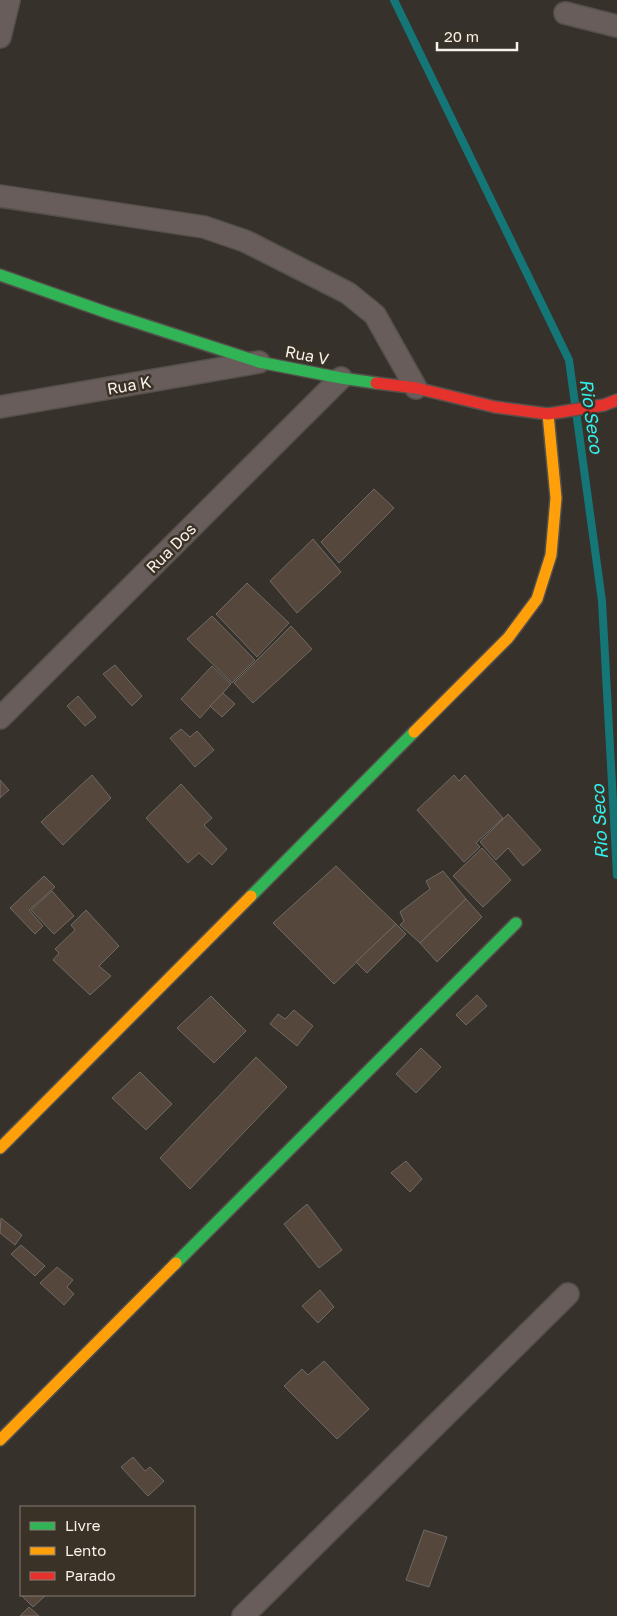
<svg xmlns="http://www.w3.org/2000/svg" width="617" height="1616" viewBox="0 0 617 1616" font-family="'Golos Text',sans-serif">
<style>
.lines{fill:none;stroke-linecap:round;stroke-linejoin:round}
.stream{stroke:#157677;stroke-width:8}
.building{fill:#56473c;stroke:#6f6a65}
.street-casing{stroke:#54504b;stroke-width:24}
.fast-casing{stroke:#54504b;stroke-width:14}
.slow-casing{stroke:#54504b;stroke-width:14}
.jam-casing{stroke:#54504b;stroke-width:14}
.street{stroke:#695d5b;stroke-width:21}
.fast{stroke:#30b455;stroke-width:11}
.slow{stroke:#ff9f0a;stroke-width:11}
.jam{stroke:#e5322d;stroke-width:11}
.labels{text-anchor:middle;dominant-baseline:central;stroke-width:5;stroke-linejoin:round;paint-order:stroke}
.street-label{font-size:16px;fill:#f8f2eb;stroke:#3a3227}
.water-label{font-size:18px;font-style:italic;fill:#31eeef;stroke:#3a3227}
</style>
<rect width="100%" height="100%" fill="#36312b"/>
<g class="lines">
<!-- stream -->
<path class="stream" d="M 394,0 L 569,360 L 602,601 L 617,875"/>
</g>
<!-- building -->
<g class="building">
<path d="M 374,489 L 394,508 L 339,563 L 321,542 Z"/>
<path d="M 313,539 L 341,572 L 297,613 L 270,581 Z"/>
<path d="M 247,583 L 289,623 L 257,657 L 216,614 Z"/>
<path d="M 212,616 L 255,660 L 232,683 L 187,639 Z"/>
<path d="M 291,626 L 312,649 L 253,703 L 234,683 Z"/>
<path d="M 115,665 L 142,696 L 132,706 L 103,674 Z"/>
<path d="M 212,666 L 231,684 L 200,718 L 181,699 Z"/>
<path d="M 223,693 L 235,704 L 222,717 L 210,706 Z"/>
<path d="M 78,696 L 96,717 L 85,726 L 67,706 Z"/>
<path d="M 181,729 L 190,737 L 197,731 L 214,750 L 195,767 L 170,738 Z"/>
<path d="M 92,775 L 111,798 L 63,845 L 41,822 Z"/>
<path d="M 454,775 L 459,781 L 465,775 L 503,818 L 476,843 L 480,847 L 464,862 L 417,810 Z"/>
<path d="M 0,780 L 9,790 L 0,798 Z"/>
<path d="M 181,784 L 212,818 L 204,825 L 227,849 L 212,865 L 199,853 L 188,863 L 146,818 Z"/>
<path d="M 508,814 L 541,850 L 523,866 L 508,848 L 496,860 L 480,842 Z"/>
<path d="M 482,848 L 511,880 L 483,907 L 453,876 Z"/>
<path d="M 336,866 L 396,924 L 334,984 L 273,923 Z"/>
<path d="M 443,871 L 466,899 L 420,943 L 400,925 L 404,921 L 400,912 L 430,889 L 426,881 Z"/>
<path d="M 44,876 L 55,887 L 29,910 L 43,926 L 35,934 L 10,908 Z"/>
<path d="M 52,891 L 74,916 L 54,934 L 31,910 Z"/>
<path d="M 466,899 L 482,917 L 437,962 L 420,943 Z"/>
<path d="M 86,910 L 119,946 L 99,966 L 111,976 L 90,995 L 53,960 L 59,953 L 55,949 L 75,930 L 71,925 Z"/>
<path d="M 396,924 L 406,934 L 367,973 L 356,962 Z"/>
<path d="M 477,995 L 487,1006 L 466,1025 L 456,1015 Z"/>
<path d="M 211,996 L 246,1031 L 214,1063 L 177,1028 Z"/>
<path d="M 294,1010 L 313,1026 L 297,1046 L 270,1024 L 278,1014 L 285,1019 Z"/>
<path d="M 421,1048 L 441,1067 L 416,1093 L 396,1074 Z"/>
<path d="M 256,1057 L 287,1087 L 190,1189 L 160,1158 Z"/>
<path d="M 140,1072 L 172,1104 L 146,1130 L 112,1098 Z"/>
<path d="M 406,1161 L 422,1179 L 410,1192 L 391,1173 Z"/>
<path d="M 307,1204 L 342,1250 L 319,1268 L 284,1224 Z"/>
<path d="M 1,1218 L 22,1235 L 15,1245 L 0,1233 Z"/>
<path d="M 21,1245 L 45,1266 L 35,1276 L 11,1254 Z"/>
<path d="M 57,1267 L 73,1280 L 67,1287 L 74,1294 L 64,1305 L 40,1283 Z"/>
<path d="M 320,1290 L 334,1307 L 318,1323 L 302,1306 Z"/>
<path d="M 324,1361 L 369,1409 L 337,1439 L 284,1386 L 302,1369 L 308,1375 Z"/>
<path d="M 133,1457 L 145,1471 L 150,1467 L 164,1481 L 148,1496 L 121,1467 Z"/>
<path d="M 424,1530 L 447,1537 L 429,1587 L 406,1580 Z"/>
<path d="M 21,1595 L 46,1595 L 33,1607 Z"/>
<path d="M 29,1607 L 39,1616 L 20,1616 Z"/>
</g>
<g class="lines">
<defs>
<g id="street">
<path d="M 565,13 L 617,26"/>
<path d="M 0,37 L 9,0"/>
<path d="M 0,196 L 204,227 L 245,241 L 348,293 L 375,315 L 416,388"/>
<path d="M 0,407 L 259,362"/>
<path d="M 0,718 L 341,378"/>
<path d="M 243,1616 L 568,1294"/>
</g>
<g id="fast">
<path d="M 0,275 L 111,314 L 259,362 L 341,378 L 376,383"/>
<path d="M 251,896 L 414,732"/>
<path d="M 176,1263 L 516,923"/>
</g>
<g id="slow">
<path d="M 414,732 L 508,638 L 537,599 L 551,555 L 556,498 L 548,414"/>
<path d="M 0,1148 L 251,896"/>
<path d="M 0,1440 L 176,1263"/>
</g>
<path id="jam" d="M 376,383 L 416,388 L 495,407 L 548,414 L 604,405 L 617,400"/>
</defs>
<!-- street casing -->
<use href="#street" class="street-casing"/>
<!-- fast casing -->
<use href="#fast" class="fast-casing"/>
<!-- slow casing -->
<use href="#slow" class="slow-casing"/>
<!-- jam casing -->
<use href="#jam" class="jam-casing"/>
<!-- street -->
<use href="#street" class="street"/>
<!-- fast -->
<use href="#fast" class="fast"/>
<!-- slow -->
<use href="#slow" class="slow"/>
<!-- jam -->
<use href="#jam" class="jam"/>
</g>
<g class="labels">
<!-- street labels -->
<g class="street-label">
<text transform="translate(307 355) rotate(11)">Rua V</text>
<text transform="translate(129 385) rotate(-10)">Rua K</text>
<text transform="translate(171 548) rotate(-45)">Rua Dos</text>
</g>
<!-- water labels -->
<g class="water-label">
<text transform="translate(592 416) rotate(82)">Rio Seco</text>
<text transform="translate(599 822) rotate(-93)">Rio Seco</text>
</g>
</g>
<!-- legend -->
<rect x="20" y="1506" width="175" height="90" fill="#3a3227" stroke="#867f75"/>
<rect x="30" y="1522" width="25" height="8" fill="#30b455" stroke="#867f75"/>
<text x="65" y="1531" font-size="15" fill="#f8f2eb">Livre</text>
<rect x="30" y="1547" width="25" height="8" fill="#ff9f0a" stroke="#867f75"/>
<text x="65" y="1556" font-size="15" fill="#f8f2eb">Lento</text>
<rect x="30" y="1572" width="25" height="8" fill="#e5322d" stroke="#867f75"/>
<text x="65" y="1581" font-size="15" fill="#f8f2eb">Parado</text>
<!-- scale -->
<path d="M437 42v8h80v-8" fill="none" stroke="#f8f2eb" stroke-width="2.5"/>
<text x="444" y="42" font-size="15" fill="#f8f2eb" stroke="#3a3227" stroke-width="4" paint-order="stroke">20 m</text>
</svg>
